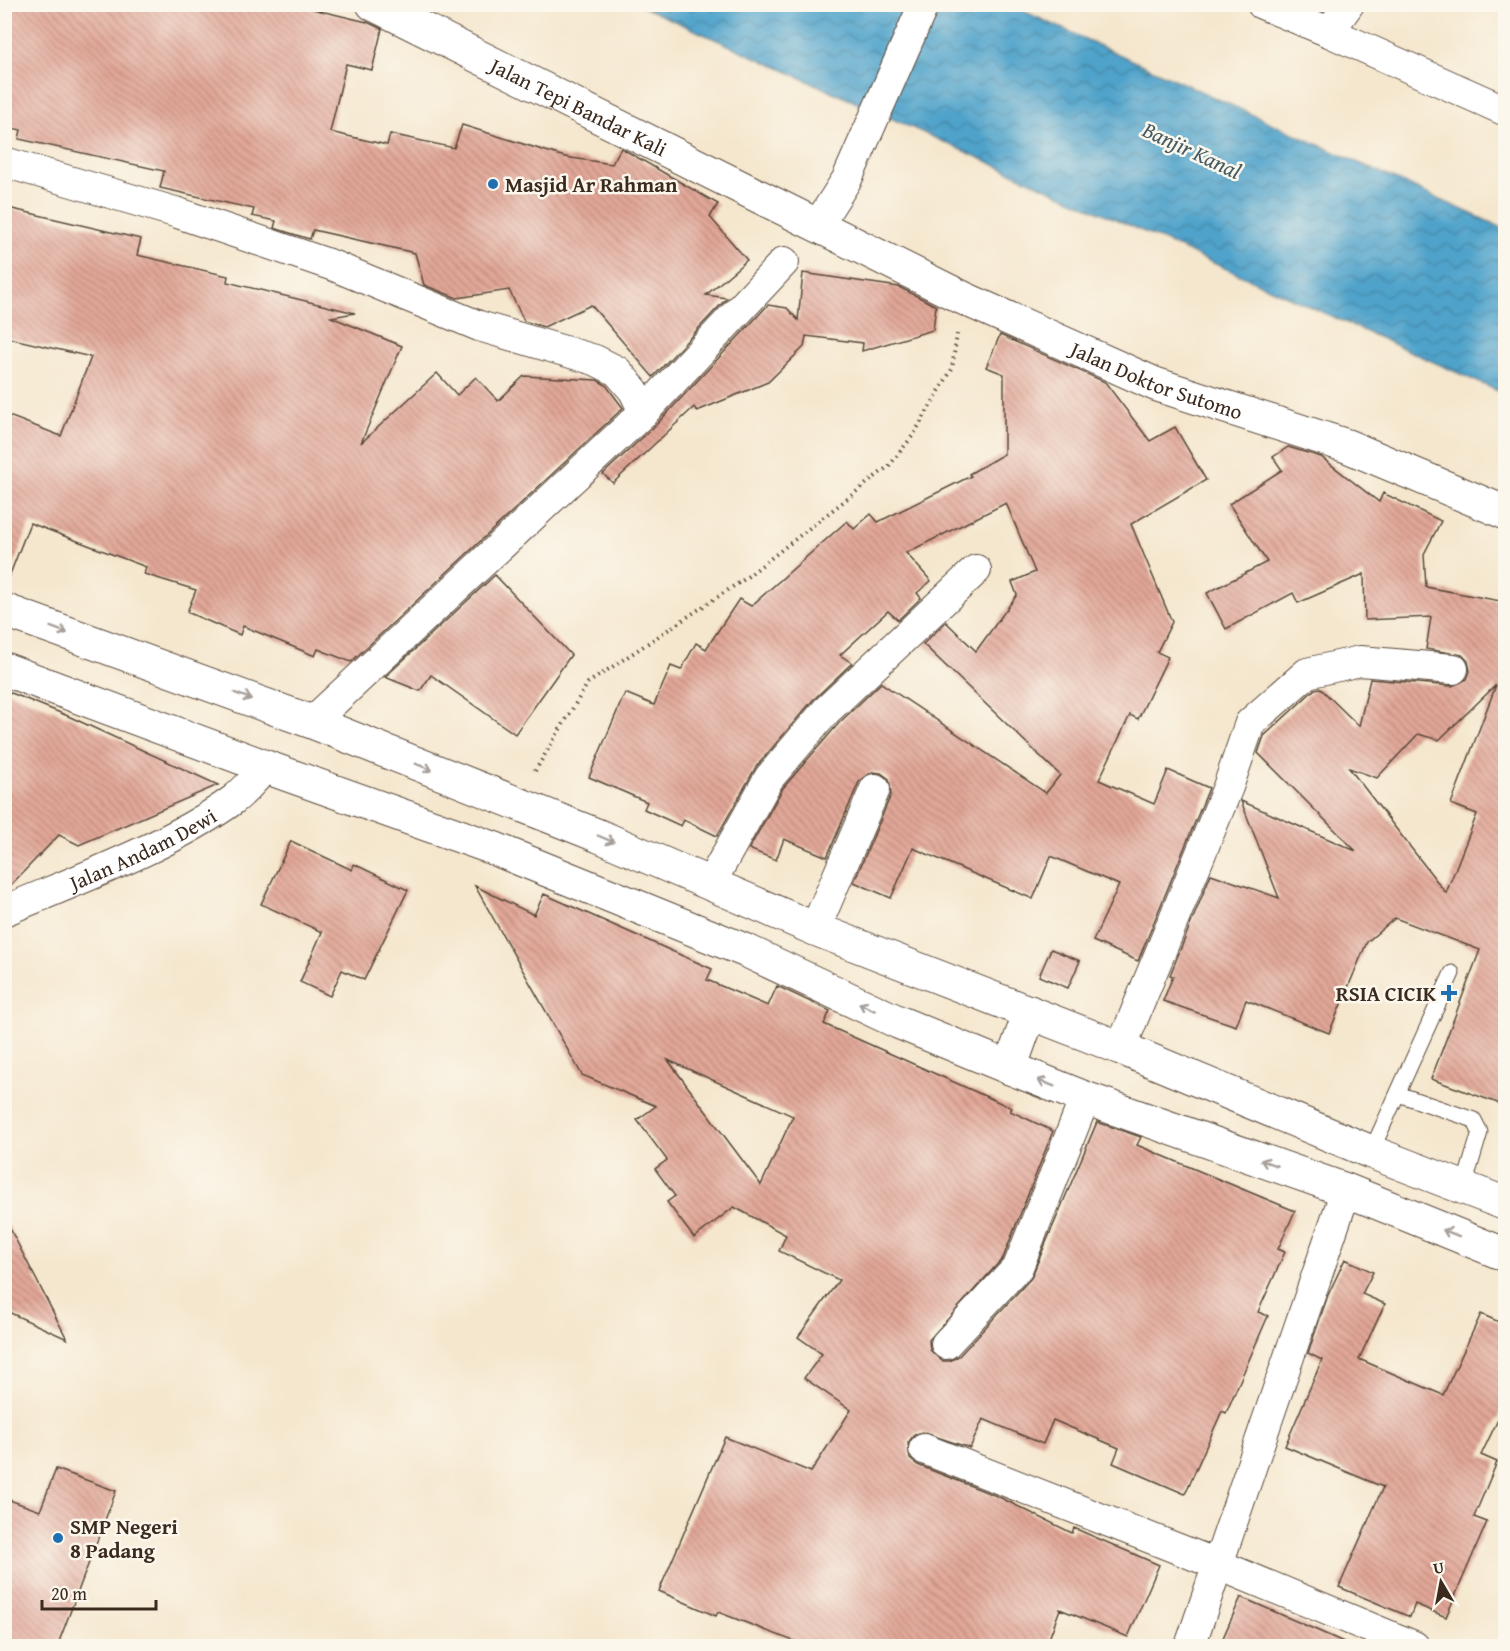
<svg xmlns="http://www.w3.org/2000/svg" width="1510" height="1651" viewBox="0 0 1510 1651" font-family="'Gentium Book Plus',serif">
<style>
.water{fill:url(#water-waves);stroke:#456674;stroke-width:1.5}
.building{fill:url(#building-back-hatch);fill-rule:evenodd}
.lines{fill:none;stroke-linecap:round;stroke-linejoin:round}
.lane-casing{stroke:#574638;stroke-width:17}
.street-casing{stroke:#574638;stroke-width:32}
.secondary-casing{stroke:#574638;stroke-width:35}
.primary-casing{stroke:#574638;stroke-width:35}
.path{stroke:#574638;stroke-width:4;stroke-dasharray:1.5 4.5;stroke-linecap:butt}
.lane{stroke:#fff;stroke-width:15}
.street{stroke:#fff;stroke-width:30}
.secondary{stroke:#fff;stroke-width:33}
.primary{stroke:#fff;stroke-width:33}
.oneway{stroke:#a79f9a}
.poi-dot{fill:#1f6fb2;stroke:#fbf7ec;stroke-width:2}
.labels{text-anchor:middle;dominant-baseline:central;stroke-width:5;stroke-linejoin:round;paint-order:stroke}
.street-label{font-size:21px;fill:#3b2a1e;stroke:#fbf7ec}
.poi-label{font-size:21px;font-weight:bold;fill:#3b2a1e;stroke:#fbf7ec;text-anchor:start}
.water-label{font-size:22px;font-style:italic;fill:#435a63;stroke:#fbf7ec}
</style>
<defs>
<pattern id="water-waves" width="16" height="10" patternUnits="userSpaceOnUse" patternTransform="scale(1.5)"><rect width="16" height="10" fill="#4fa3cb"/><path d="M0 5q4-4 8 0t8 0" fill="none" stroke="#4385a4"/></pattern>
<pattern id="building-back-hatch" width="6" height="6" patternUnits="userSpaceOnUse" patternTransform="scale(1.5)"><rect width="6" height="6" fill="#e2a798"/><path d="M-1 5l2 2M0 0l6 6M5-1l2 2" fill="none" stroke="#b8887b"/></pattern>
</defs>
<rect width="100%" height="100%" fill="#fbf7ec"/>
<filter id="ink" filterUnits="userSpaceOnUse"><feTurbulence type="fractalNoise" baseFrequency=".0167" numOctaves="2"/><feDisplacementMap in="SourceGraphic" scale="12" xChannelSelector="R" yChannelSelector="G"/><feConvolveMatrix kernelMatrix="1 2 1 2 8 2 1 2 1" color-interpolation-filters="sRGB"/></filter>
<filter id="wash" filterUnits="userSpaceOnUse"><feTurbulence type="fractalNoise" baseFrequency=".008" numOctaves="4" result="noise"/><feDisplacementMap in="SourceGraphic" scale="24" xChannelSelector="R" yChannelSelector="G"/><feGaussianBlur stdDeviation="1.35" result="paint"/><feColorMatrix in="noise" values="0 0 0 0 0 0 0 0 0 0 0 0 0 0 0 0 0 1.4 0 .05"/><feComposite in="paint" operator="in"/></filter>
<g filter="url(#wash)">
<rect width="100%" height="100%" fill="#f5e7ce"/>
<!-- water -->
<path class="water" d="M 639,5 L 1010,5 L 1505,229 L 1505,394 Z"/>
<g id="blocks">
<!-- building -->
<g class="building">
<path d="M 4,4 L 309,4 L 308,8 L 367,22 L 382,29 L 372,70 L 346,64 L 330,132 L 387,145 L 390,134 L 454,148 L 462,125 L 565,157 L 612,164 L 621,148 L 718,204 L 710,217 L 747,260 L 706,295 L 727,298 L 653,377 L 591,305 L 544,327 L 524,321 L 509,290 L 457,298 L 424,285 L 415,253 L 313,230 L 310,239 L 306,238 L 274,228 L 276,221 L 252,216 L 254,209 L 160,188 L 164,171 L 19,139 L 21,130 L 4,126 Z"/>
<path d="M 4,207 L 141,239 L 137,255 L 228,276 L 227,282 L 355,313 L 331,317 L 402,346 L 361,443 L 437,373 L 457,395 L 476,377 L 498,401 L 524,376 L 597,380 L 606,385 L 623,408 L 351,662 L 318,649 L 315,656 L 243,626 L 240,635 L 187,612 L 196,590 L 144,574 L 146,567 L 30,523 L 7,582 L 4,582 L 4,414 L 61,436 L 91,357 L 4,337 Z"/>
<path d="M 803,273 L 899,287 L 936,306 L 933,330 L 862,351 L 863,343 L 806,336 L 804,347 L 768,382 L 697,411 L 694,407 L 613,483 L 603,474 L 657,424 L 768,305 L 787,308 L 798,320 Z"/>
<path d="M 1000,335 L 1105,382 L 1150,441 L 1175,427 L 1206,480 L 1131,524 L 1172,622 L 1157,652 L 1168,657 L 1138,719 L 1130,715 L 1099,780 L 1154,804 L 1168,770 L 1209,788 L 1138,961 L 1093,941 L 1119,885 L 1051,856 L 1033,899 L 913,848 L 891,898 L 854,882 L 891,795 L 889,779 L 881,773 L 872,772 L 859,782 L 827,857 L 784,839 L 776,860 L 749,849 L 783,788 L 839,723 L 881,683 L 1046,793 L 1060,775 L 923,644 L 946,622 L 976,651 L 1017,595 L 1012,582 L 1035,572 L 1006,503 L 906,553 L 931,581 L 917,593 L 921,598 L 898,620 L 888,611 L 840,655 L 852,663 L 813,700 L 756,767 L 717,836 L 684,820 L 681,826 L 644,809 L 647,802 L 589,777 L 625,693 L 654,705 L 671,666 L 681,670 L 696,643 L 706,649 L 739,599 L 751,606 L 847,521 L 854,529 L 871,514 L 878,522 L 971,476 L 969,474 L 1004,454 L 1004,374 L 986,367 Z"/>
<path d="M 1288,447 L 1321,457 L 1379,502 L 1383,493 L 1441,521 L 1424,554 L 1426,587 L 1506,602 L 1506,1106 L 1431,1079 L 1480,950 L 1395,918 L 1367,942 L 1329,1033 L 1246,1000 L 1236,1026 L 1163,1001 L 1173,976 L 1170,975 L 1211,874 L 1279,898 L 1241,801 L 1356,851 L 1258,753 L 1264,736 L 1315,689 L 1320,688 L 1359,726 L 1370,679 L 1452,686 L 1467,679 L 1470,671 L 1468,661 L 1462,655 L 1426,649 L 1431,617 L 1365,620 L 1364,574 L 1298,603 L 1293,593 L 1226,629 L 1207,593 L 1267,562 L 1229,504 L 1282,470 L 1273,457 ZM 1496,685 L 1451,804 L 1477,814 L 1446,893 L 1349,768 L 1377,778 L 1418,734 L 1439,740 Z"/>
<path d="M 495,575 L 571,655 L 515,734 L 431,675 L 420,691 L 385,677 Z"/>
<path d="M 4,690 L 68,716 L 218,785 L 79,845 L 59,835 L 4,892 Z"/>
<path d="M 291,841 L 352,870 L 354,864 L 408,890 L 364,980 L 342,970 L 330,996 L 300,982 L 322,932 L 261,904 Z"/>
<path d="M 475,886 L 534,915 L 544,894 L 712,969 L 707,980 L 768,1006 L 777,986 L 830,1011 L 824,1024 L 1012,1108 L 1010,1111 L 1053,1131 L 1003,1258 L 929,1340 L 930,1350 L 942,1361 L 950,1361 L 959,1356 L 1031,1278 L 1097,1122 L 1141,1137 L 1137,1145 L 1295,1211 L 1278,1249 L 1285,1252 L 1258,1312 L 1268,1316 L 1226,1413 L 1222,1411 L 1185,1494 L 1113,1463 L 1119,1448 L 1053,1420 L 1043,1444 L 983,1419 L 970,1448 L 922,1432 L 914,1435 L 908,1443 L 910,1459 L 918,1465 L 999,1497 L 1072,1533 L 1074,1528 L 1159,1565 L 1128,1637 L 1060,1609 L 1046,1647 L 809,1647 L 718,1612 L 716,1616 L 659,1591 L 725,1437 L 811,1472 L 851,1410 L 804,1378 L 822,1354 L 798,1337 L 839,1280 L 779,1251 L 786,1235 L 734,1207 L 694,1238 L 667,1202 L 675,1196 L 655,1169 L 667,1160 L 637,1120 L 656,1106 L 582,1075 ZM 668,1060 L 793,1116 L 761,1185 L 722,1133 Z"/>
<path d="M 1051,949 L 1080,961 L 1068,988 L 1039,976 Z"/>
<path d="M 4,1217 L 67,1339 L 4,1310 Z"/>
<path d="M 1345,1259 L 1373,1272 L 1362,1294 L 1385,1304 L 1359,1359 L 1443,1395 L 1481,1314 L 1506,1325 L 1506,1403 L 1481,1455 L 1497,1462 L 1474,1517 L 1487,1522 L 1446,1617 L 1415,1604 L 1410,1617 L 1339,1587 L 1383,1487 L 1285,1446 L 1322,1360 L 1308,1353 L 1328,1295 Z"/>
<path d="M 56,1469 L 116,1491 L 57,1647 L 4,1647 L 4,1498 L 40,1511 Z"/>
<path d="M 1241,1597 L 1355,1647 L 1219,1647 Z"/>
</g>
</g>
</g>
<g filter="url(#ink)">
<use href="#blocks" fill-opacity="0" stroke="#574638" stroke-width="1.5"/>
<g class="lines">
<defs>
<g id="lane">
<path d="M 1398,1094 L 1474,1120 L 1480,1132 L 1464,1186"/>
<path d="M 1371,1152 L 1452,973"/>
</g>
<g id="street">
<path d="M 1262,4 L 1329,32"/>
<path d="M 1349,4 L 1329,32 L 1506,111"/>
<path d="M 4,162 L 175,212 L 334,266 L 479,326 L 595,360 L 617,371 L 634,391 L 644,412"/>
<path d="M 817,226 L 847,179 L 924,4"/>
<path d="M 312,722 L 644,412 L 784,262"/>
<path d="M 710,884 L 769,778 L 826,711 L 976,570"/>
<path id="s1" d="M 4,911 C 77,880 170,846 233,800 C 245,791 255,778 266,767"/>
<path d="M 815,929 L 875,789"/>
<path d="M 1121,1048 L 1228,787 L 1250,723 L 1307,673 L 1360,661 L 1453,669"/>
<path d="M 946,1344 L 1018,1267 L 1085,1098"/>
<path d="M 924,1449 L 1219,1565 L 1414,1646"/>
<path d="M 1190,1646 L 1346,1190"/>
</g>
<g id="secondary">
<path id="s2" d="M 373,4 L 963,298 L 1155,384 L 1347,446 L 1506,513"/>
</g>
<g id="primary">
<path d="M 4,610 L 312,722 L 599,836 L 815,929 L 1121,1048 L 1371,1152 L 1506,1204"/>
<path d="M 4,669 L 266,767 L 493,848 L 749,952 L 898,1022 L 1010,1068 L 1085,1098 L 1346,1190 L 1506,1255"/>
<path d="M 1010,1068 L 1030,1012"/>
</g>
</defs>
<!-- lane casing -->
<use href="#lane" class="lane-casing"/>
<!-- street casing -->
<use href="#street" class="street-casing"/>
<!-- secondary casing -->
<use href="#secondary" class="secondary-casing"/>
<!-- primary casing -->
<use href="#primary" class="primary-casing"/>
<!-- path -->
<path class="path" d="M 535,771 L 588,683 L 743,580 L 889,466 L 914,434 L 952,369 L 957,334"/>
<!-- lane -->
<use href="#lane" class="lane"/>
<!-- street -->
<use href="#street" class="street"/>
<!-- secondary -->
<use href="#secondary" class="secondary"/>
<!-- primary -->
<use href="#primary" class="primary"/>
</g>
<!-- one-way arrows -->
<defs><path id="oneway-shaft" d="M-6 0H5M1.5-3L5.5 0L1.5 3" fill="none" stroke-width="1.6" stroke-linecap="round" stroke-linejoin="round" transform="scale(1.5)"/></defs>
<g class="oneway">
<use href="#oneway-shaft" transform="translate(59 630) rotate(20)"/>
<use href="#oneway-shaft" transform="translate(243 696) rotate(20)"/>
<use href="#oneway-shaft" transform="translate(424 767) rotate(22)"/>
<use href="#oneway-shaft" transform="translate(606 839) rotate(23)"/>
<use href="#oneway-shaft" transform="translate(867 1007) rotate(-155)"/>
<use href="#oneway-shaft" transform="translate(1046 1083) rotate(-158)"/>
<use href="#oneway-shaft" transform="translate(1269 1163) rotate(-161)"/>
<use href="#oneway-shaft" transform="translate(1451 1233) rotate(-158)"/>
</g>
</g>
<!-- markers -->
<g class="poi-dot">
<circle cx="493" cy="184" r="6"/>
<path d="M1446 984h6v6h6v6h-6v6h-6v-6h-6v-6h6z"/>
<circle cx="58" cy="1538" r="6"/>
</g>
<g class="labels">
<!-- street labels -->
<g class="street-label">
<text stroke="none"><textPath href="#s2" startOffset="230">Jalan Tepi Bandar Kali</textPath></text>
<text stroke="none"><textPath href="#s2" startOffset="870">Jalan Doktor Sutomo</textPath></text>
<text stroke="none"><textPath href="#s1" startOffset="152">Jalan Andam Dewi</textPath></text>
</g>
<!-- poi labels -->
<g class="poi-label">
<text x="505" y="184">Masjid Ar Rahman</text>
<text x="1436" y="993" text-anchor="end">RSIA CICIK</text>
<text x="70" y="1526">SMP Negeri<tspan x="70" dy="24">8 Padang</tspan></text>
</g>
<!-- water labels -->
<g class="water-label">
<text transform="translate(1192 150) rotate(25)">Banjir Kanal</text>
</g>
</g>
<!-- margin -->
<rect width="1510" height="1651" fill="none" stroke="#fbf7ec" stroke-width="24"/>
<!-- north arrow -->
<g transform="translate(1441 1582) rotate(350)" stroke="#fbf7ec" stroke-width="4.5" paint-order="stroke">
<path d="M0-4.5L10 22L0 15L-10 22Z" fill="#3b2a1e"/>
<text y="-9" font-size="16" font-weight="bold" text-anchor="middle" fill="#3b2a1e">U</text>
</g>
<!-- scale -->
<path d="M42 1600v9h114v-9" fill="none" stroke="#3b2a1e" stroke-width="3"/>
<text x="51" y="1600" font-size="18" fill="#3b2a1e" stroke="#fbf7ec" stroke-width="4.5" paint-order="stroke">20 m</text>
</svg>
